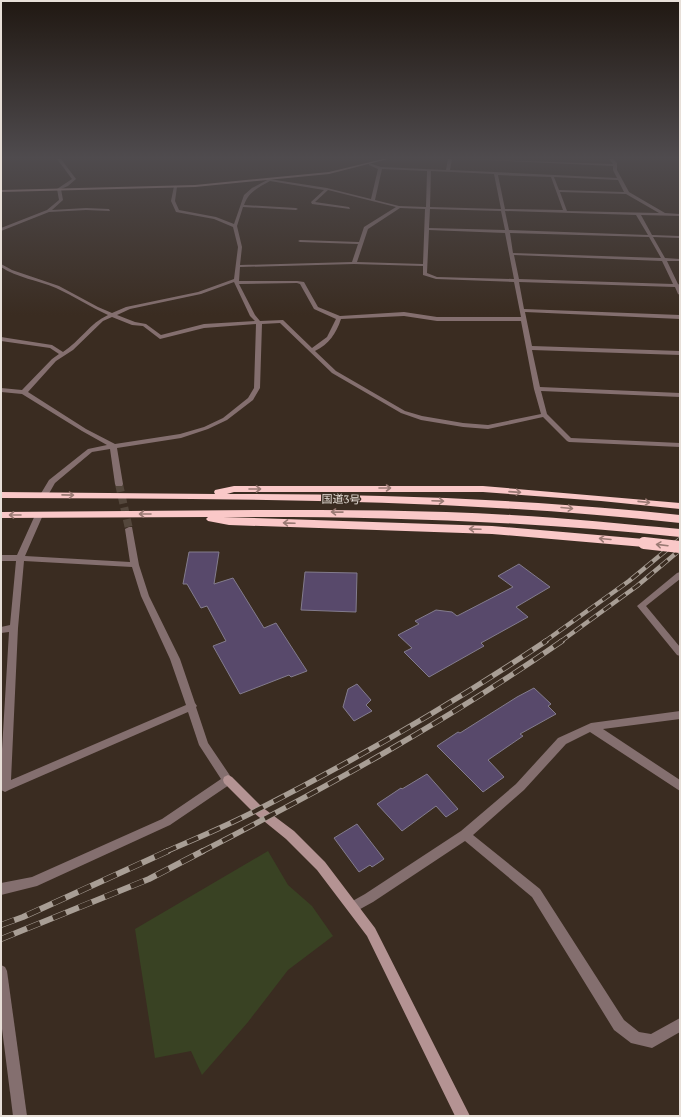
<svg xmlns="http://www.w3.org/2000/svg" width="681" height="1117" viewBox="0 0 681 1117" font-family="'PT Serif','Noto Sans JP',serif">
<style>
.green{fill:#394223}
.building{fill:#58496b;stroke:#837c8d}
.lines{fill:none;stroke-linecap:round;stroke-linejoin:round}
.street-tunnel{stroke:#54473c;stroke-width:8;stroke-dasharray:8 4;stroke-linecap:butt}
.street{fill:#846f6f;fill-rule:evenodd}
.secondary{fill:#b49393;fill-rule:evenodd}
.highway{fill:#fac8c8;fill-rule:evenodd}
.rail-far2-casing{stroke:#a89e95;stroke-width:4.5}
.rail-far1-casing{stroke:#a89e95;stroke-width:5.5}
.rail-casing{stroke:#a89e95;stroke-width:6}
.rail-far2{stroke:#3a2c21;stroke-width:3;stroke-dasharray:9;stroke-linecap:butt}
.rail-far1{stroke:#3a2c21;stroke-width:4;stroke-dasharray:12;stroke-linecap:butt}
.rail{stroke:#3a2c21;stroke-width:5;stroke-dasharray:14;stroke-linecap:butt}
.highway-bridge{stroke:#fac8c8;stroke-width:12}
.oneway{stroke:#9a7a74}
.labels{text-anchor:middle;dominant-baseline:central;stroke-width:3;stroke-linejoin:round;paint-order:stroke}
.street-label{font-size:11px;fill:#e7dfd8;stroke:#3a2c21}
</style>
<rect width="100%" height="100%" fill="#3a2c21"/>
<!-- green -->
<path class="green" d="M 268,851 L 288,885 L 312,906 L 333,936 L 288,970 L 248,1022 L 202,1075 L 191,1051 L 155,1058 L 135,929 Z"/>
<!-- building -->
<g class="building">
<path d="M 189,552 L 219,552 L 214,584 L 233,578 L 264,628 L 276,623 L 307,671 L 291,677 L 289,675 L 240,694 L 213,646 L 226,641 L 207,606 L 201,608 L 187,584 L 183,584 Z"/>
<path d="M 519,564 L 550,587 L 516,607 L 528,617 L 481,643 L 484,646 L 429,677 L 404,652 L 412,648 L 398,635 L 419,624 L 415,621 L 436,610 L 452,612 L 457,616 L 513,587 L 498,576 Z"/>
<path d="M 305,572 L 357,573 L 356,612 L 301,610 Z"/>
<path d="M 357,684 L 371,700 L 366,705 L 372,711 L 354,721 L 343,707 L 348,689 Z"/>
<path d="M 534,688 L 551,704 L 548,706 L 556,714 L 520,734 L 523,736 L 488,760 L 504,777 L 483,792 L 437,746 L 458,732 L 460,733 L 517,697 Z"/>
<path d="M 427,774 L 458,809 L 446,817 L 436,806 L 402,831 L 377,804 L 401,788 L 402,789 Z"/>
<path d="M 357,824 L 384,859 L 372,867 L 370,865 L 359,872 L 334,838 Z"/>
</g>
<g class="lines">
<!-- street-tunnel -->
<path class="street-tunnel" d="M 119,484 L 129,529"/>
<!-- street -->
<g class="street">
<path d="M 57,159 L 61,159 L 76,179 L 68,186 L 61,189 L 63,200 L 52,210 L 86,208 L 109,209 L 110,211 L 86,210 L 49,212 L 1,231 L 1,228 L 47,210 L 59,200 L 57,189 L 72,179 Z"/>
<path d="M 448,159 L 452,159 L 450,170 L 617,178 L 613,170 L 613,166 L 466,159 L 613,164 L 609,159 L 613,159 L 617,163 L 617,170 L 629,192 L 665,213 L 680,214 L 680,216 L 641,215 L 652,235 L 680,236 L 680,238 L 653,237 L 665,258 L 680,259 L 680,261 L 667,261 L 678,284 L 680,285 L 680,295 L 678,294 L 675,287 L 519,282 L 524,309 L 680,315 L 680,319 L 525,312 L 532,346 L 680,351 L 680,355 L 532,350 L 540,387 L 680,393 L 680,397 L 541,391 L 547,414 L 571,438 L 680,443 L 680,447 L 569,442 L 567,441 L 543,417 L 488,429 L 463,427 L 421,420 L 401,413 L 332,373 L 280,323 L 262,324 L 260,388 L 253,400 L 227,420 L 208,429 L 181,438 L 117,448 L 123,484 L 122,486 L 116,486 L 115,484 L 110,449 L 92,452 L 55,483 L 47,497 L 41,497 L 40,495 L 49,480 L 88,449 L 107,445 L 82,431 L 22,394 L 1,392 L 1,388 L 22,390 L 52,359 L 59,354 L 50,348 L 1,341 L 1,337 L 52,345 L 63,352 C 80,341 90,323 108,315 C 90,307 74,296 56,288 C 38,280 17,278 1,267 L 1,264 L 12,270 L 59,286 L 98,307 L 112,313 L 126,307 L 198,292 L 234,279 L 238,247 L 233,227 L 214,219 L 176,212 L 171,201 L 174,186 L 177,187 L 175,201 L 179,210 L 216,217 L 234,224 L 244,195 L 252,188 L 269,179 L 327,188 L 371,199 L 378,169 L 369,165 L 369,163 L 381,167 L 446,170 ZM 382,169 L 427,171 L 426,207 L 399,206 L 375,200 ZM 431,171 L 494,174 L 501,209 L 430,207 ZM 498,175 L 551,177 L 563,210 L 505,209 ZM 554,177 L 618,180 L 624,192 L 559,190 ZM 270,181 L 324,190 L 311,202 L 312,204 L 350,209 L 349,207 L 315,202 L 328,190 L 396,207 L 364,227 L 359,242 L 300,240 L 298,241 L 300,242 L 358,244 L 352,262 L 240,265 L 242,247 L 237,226 L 243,207 L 296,210 L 298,209 L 296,208 L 244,205 C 249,191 258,188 270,181 ZM 560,192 L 626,194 L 659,213 L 567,211 ZM 400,208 L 425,209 L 423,264 L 357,262 L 368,229 ZM 430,209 L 501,211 L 505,230 L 429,228 ZM 505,211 L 636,215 L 648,235 L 509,230 ZM 429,230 L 505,233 L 514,279 L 437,277 L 427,273 ZM 510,233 L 649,237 L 661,258 L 513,253 ZM 514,255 L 662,261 L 673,284 L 519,279 ZM 354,264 L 423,266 L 423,275 L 436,279 L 514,282 L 521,317 L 437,317 L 404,312 L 340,316 L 318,307 L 304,282 L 297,281 L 239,281 L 240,267 ZM 234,282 L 250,316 L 255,321 L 204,324 L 161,335 L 146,324 L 135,322 L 117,315 L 130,309 L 201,294 ZM 297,283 L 300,284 L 314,309 L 336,319 L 327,337 L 312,348 L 283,320 L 260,321 L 255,315 L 239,284 ZM 404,316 L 437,321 L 521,321 L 534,389 L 541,414 L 488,425 L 463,423 L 422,416 L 405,411 L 336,371 L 315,351 C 329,344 336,334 341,319 ZM 112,317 L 132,325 L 143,326 L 160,339 L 204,328 L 256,324 L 254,388 L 248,398 L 223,418 L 204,427 L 180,434 L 115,444 L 86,429 L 28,392 L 56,361 L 73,350 L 103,321 Z"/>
<path d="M 36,513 L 42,513 L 43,515 L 25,556 L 130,562 L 125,529 L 129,527 L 132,527 L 139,565 L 149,596 L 180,659 L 195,703 L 197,706 L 196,707 L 208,743 L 233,780 L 232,783 L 170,825 L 37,886 L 1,895 L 1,883 L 32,877 L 162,819 L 221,779 L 199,745 L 188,712 L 9,790 L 5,792 L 1,790 L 1,766 L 9,632 L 1,633 L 1,627 L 10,625 L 16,561 L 1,561 L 1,555 L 17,555 ZM 24,561 L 132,567 L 141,596 L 170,659 L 186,705 L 11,780 L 18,628 Z"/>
<path d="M 680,572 L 680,579 L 646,606 L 680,647 L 680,656 L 677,655 L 637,606 L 677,573 Z"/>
<path d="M 680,711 L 680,719 L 603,729 L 680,780 L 680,791 L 590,732 L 566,744 L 524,790 L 473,835 L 540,889 L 624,1020 L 639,1032 L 651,1034 L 680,1018 L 680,1032 L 652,1048 L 631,1043 L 614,1030 L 532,897 L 465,841 L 373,902 L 353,913 L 349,911 L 347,907 L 349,903 L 365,894 L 461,831 L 516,784 L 558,738 L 591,723 Z"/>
<path d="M 1,965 L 5,967 L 7,971 L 27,1116 L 13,1116 L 1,1021 Z"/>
</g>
<!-- secondary -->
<g class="secondary">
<path d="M 383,159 L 388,159 L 329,174 L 195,187 L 1,192 L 1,190 L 195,185 L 329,172 Z"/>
<path d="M 228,775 L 232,777 L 262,807 L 294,831 L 325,862 L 375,928 L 470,1116 L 455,1116 L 367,936 L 317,870 L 286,839 L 254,813 L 224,783 L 223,780 L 224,777 Z"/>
</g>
<!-- highway -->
<g class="highway">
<path d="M 234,486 L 483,486 L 680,503 L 680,509 L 601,501 L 483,492 L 234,492 L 227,494 C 378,494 530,499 680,515 L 680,523 C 455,498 227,499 1,498 L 1,492 L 215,494 L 214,492 L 215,490 Z"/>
<path d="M 256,510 C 341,510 426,510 511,515 C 567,518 624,524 680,529 L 680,537 C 527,521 377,516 223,517 L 492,526 L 644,539 L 648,540 L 650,543 L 648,546 L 644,547 L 492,534 L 229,525 L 208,521 L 206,519 L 208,517 L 1,518 L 1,512 Z"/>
</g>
<defs>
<g id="rail-far2">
<path d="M 544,642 L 629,581 L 680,539"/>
<path d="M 560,642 L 637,586 L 680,550"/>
</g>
<g id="rail-far1">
<path d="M 165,852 C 197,838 229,825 259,809 C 357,759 454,703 546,641"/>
<path d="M 201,852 C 325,788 447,721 562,641"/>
</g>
<g id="rail">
<path d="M 1,925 L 23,917 L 168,851"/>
<path d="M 1,939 L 149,879 L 203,851"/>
</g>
</defs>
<!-- rail-far2 casing -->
<use href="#rail-far2" class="rail-far2-casing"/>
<!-- rail-far1 casing -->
<use href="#rail-far1" class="rail-far1-casing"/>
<!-- rail casing -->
<use href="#rail" class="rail-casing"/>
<!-- rail-far2 -->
<use href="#rail-far2" class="rail-far2"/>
<!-- rail-far1 -->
<use href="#rail-far1" class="rail-far1"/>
<!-- rail -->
<use href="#rail" class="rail"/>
<!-- highway-bridge -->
<path class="highway-bridge" d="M 644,543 L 680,547"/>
</g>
<!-- one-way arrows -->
<defs><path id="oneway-shaft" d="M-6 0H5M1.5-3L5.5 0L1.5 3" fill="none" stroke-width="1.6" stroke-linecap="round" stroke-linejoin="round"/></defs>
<g class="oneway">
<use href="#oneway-shaft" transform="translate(385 488)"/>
<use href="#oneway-shaft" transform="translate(255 489)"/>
<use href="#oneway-shaft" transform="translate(515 492) rotate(4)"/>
<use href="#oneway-shaft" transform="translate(68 495) rotate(1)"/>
<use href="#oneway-shaft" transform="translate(438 501) rotate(2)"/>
<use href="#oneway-shaft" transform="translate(644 502) rotate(6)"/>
<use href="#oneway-shaft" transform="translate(567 508) rotate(5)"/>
<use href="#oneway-shaft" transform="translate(337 512) rotate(-179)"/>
<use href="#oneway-shaft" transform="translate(145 514) rotate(180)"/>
<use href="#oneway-shaft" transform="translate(15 515) rotate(180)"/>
<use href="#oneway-shaft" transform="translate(289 523) rotate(-178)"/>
<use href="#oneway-shaft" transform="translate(475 529) rotate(-178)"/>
<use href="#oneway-shaft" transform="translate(605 539) rotate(-175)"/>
<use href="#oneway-shaft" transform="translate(662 545) rotate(-173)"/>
</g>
<!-- sky -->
<linearGradient id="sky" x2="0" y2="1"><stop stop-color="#201812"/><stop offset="0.5" stop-color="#4f4b4e"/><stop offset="1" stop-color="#4f4b4e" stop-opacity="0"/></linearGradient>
<rect width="681" height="315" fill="url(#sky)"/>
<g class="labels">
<!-- street labels -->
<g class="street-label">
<text transform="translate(341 499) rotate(1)">国道3号</text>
</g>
</g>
<!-- border -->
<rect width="681" height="1117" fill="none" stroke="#e7dfd8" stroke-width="4"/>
</svg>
